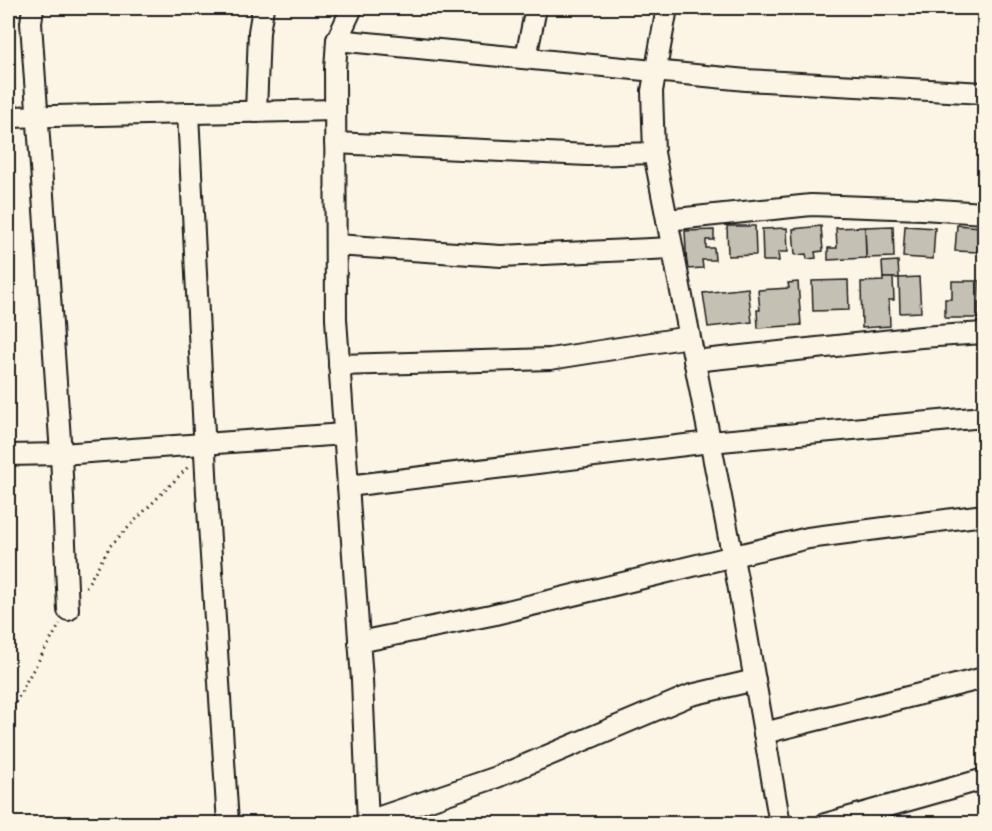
<svg xmlns="http://www.w3.org/2000/svg" width="992" height="831" viewBox="0 0 992 831" font-family="'Playpen Sans',sans-serif">
<style>
.building{fill:#c4c0b3;stroke:#1c1c1c;stroke-width:1.5}
.lines{fill:none;stroke-linecap:round;stroke-linejoin:round}
.minor-casing{stroke:#1c1c1c;stroke-width:24}
.path{stroke:#1c1c1c;stroke-width:3;stroke-dasharray:1.5 4.5;stroke-linecap:butt}
.minor{stroke:#fcf5e5;stroke-width:20}
</style>
<rect width="100%" height="100%" fill="#fcf5e5"/>
<filter id="ink" filterUnits="userSpaceOnUse"><feTurbulence type="fractalNoise" baseFrequency=".0167" numOctaves="2"/><feDisplacementMap in="SourceGraphic" scale="12" xChannelSelector="R" yChannelSelector="G"/><feConvolveMatrix kernelMatrix="1 2 1 2 8 2 1 2 1" color-interpolation-filters="sRGB"/></filter>
<g filter="url(#ink)">
<!-- building -->
<g class="building">
<path d="M 957,225 L 981,227 L 979,252 L 955,251 Z"/>
<path d="M 727,226 L 755,226 L 756,255 L 728,256 Z"/>
<path d="M 821,226 L 823,251 L 815,252 L 816,258 L 807,259 L 806,254 L 795,255 L 793,229 Z"/>
<path d="M 893,226 L 894,257 L 866,258 L 865,227 Z"/>
<path d="M 905,226 L 935,228 L 933,259 L 903,257 Z"/>
<path d="M 865,227 L 866,258 L 828,260 L 828,248 L 837,248 L 836,228 Z"/>
<path d="M 787,228 L 788,252 L 778,252 L 779,261 L 763,261 L 762,229 Z"/>
<path d="M 714,230 L 714,240 L 706,240 L 706,248 L 714,248 L 715,260 L 702,260 L 703,268 L 687,269 L 685,231 Z"/>
<path d="M 898,261 L 899,278 L 883,278 L 882,262 Z"/>
<path d="M 919,277 L 921,312 L 900,313 L 899,278 Z"/>
<path d="M 883,278 L 893,278 L 894,300 L 889,300 L 890,326 L 862,328 L 861,282 L 883,281 Z"/>
<path d="M 848,280 L 849,310 L 813,311 L 812,281 Z"/>
<path d="M 952,281 L 979,281 L 978,318 L 945,318 L 945,299 L 952,299 Z"/>
<path d="M 798,282 L 801,325 L 758,328 L 757,310 L 760,310 L 758,290 L 789,288 L 788,283 Z"/>
<path d="M 748,288 L 752,322 L 708,327 L 703,293 Z"/>
</g>
<g class="lines">
<defs>
<g id="minor">
<path d="M 33,8 L 31,23 L 61,454 L 68,610"/>
<path d="M 352,8 L 337,40 L 335,69 L 336,319 L 362,680 L 368,824"/>
<path d="M 667,8 L 652,91 L 654,153 L 738,584 L 780,824"/>
<path d="M 337,40 L 746,80 L 984,93"/>
<path d="M 526,57 L 536,8"/>
<path d="M 256,112 L 259,32 L 263,8"/>
<path d="M 188,113 L 207,493 L 228,824"/>
<path d="M 8,117 L 335,110"/>
<path d="M 335,143 L 588,155 L 654,153"/>
<path d="M 667,220 L 811,205 L 922,209 L 984,213"/>
<path d="M 336,245 L 501,256 L 672,248"/>
<path d="M 694,361 L 921,337 L 984,333"/>
<path d="M 339,365 L 550,359 L 689,337"/>
<path d="M 8,455 L 61,454 L 344,434"/>
<path d="M 348,486 L 710,442 L 984,417"/>
<path d="M 359,642 L 491,615 L 808,538 L 984,515"/>
<path d="M 764,733 L 984,678"/>
<path d="M 368,821 L 497,777 L 691,695 L 755,680"/>
<path d="M 825,824 L 984,779"/>
</g>
</defs>
<!-- minor casing -->
<use href="#minor" class="minor-casing"/>
<!-- path -->
<g class="path">
<path d="M 86,587 L 110,546 L 188,467"/>
<path d="M 8,719 L 26,682 L 60,624"/>
</g>
<!-- minor -->
<use href="#minor" class="minor"/>
</g>
</g>
<!-- margin -->
<rect width="992" height="831" fill="none" stroke="#fcf5e5" stroke-width="30"/>
<rect x="15" y="15" width="962" height="801" fill="none" stroke="#1c1c1c" stroke-width="2" filter="url(#ink)"/>
</svg>
